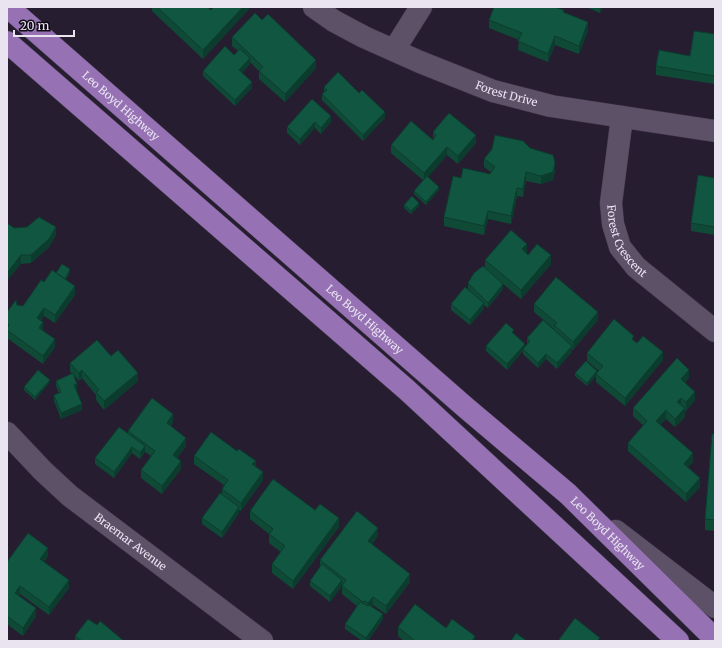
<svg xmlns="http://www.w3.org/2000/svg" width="722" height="648" viewBox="0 0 722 648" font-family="Merriweather,serif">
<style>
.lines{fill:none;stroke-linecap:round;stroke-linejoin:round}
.minor-casing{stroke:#403848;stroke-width:23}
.motorway-casing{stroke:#403848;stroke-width:23}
.minor{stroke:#5d5168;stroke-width:22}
.motorway{stroke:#9672b5;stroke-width:22}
.wall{fill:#0f4a37}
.shaded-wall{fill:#0c3c2d}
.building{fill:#115640;stroke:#0c3c2d}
.labels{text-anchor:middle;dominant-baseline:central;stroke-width:3;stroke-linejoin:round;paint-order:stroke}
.street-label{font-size:11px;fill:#eae4f1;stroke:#0e0912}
</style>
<rect width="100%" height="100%" fill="#271d31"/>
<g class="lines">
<defs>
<g id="minor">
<path id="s1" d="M 314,7 L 334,21 L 364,37 L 420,62 L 493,91 L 551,106 L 715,131"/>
<path d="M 394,50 L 421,7"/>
<path id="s2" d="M 622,117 L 611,203 L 613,224 L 620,247 L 636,267 L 715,331"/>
<path id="s3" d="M 7,433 L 43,471 L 70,496 L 262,641"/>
<path d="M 616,531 L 715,607"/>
</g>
<g id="motorway">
<path id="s4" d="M 8,7 L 465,407 L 568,494 L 715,639"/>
<path d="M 7,42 L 407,390 L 678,641"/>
</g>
</defs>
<!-- minor casing -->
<use href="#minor" class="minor-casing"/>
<!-- motorway casing -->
<use href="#motorway" class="motorway-casing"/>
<!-- minor -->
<use href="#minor" class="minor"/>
<!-- motorway -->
<use href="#motorway" class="motorway"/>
</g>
<!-- wall -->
<g class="wall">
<path d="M 152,7 L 207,7 L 211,10 L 249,7 L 249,9 L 203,59 L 152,11 Z"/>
<path d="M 586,7 L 603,7 L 600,13 Z"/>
<path d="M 564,13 L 588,31 L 579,54 L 555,45 L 548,62 L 518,50 L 519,40 L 489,28 L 489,20 Z"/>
<path d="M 262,20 L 316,68 L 285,102 L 259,79 L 259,71 L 250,62 L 250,64 L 242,73 L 252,88 L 235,106 L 203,76 L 203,71 L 234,55 L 238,51 L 232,46 L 232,37 Z"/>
<path d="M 715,34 L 715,84 L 656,75 L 656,66 L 690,56 Z"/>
<path d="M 324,87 L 359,93 L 385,118 L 363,141 L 322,100 L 322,94 L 324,92 Z"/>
<path d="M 312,99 L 331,122 L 321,134 L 315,128 L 300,145 L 287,133 L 287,127 Z"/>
<path d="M 433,132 L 476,143 L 458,164 L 447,155 L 428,177 L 439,190 L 426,205 L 414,194 L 414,191 L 423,180 L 391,153 L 391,145 L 433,140 Z"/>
<path d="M 530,148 L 555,170 L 553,180 L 541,184 L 526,181 L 523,197 L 517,196 L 511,224 L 488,219 L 484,235 L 444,226 L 444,217 L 461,178 L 490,174 L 491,172 L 484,167 L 484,159 Z"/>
<path d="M 715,178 L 715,235 L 691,231 L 691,223 Z"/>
<path d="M 404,205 L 419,206 L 411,214 L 404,208 Z"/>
<path d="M 14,228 L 56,235 L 49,247 L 31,263 L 21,264 Z"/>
<path d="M 527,252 L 526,253 L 528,255 L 551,264 L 521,299 L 503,284 L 503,289 L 488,308 L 484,305 L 484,309 L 470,325 L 451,310 L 451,304 L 473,294 L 468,289 L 468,283 L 485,268 L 485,260 Z"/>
<path d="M 70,272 L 66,280 L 75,295 L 55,323 L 44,316 L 41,321 L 43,330 L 55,347 L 43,364 L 7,338 L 7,312 L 17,305 L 23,306 L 44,282 L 56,273 Z"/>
<path d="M 534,304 L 598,320 L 573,350 L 572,349 L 572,352 L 557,369 L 546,359 L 538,368 L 523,354 L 523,351 L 507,370 L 486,351 L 486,346 L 514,334 L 525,347 L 527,344 L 527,338 L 554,330 L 554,329 L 534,312 Z"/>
<path d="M 634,341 L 663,360 L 625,406 L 596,382 L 596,376 L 587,386 L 575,376 L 575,373 L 597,372 L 599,371 L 587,361 L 587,353 Z"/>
<path d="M 111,356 L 138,381 L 104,410 L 96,400 L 96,395 L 82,378 L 79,381 L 74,375 L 77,390 L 76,390 L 82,410 L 61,419 L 54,401 L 54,395 L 59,393 L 56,386 L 56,381 L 72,374 L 70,371 L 70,363 Z"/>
<path d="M 689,378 L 685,383 L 695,400 L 686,411 L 685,410 L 685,417 L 675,427 L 666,419 L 660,425 L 693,462 L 688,467 L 700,487 L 686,502 L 628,451 L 628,443 L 643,425 L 633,416 L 633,408 Z"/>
<path d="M 50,382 L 35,400 L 24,390 L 24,387 Z"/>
<path d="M 173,422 L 171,426 L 186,446 L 177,458 L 181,469 L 162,494 L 141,478 L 141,470 L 151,456 L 145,452 L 140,459 L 132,453 L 114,478 L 95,464 L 95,458 L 128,434 L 128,431 Z"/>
<path d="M 715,434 L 715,531 L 705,530 L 705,519 Z"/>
<path d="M 194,456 L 256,466 L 263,480 L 241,511 L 239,510 L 239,513 L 222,538 L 202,524 L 202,518 L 222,495 L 222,489 L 224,485 L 194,464 Z"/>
<path d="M 315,510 L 339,527 L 293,589 L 272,573 L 272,564 L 281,552 L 269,543 L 269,534 L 250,519 L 250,511 Z"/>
<path d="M 378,536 L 372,544 L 410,582 L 386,614 L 373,605 L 372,606 L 383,619 L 368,641 L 362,641 L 345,629 L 345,624 L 357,606 L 342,594 L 342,586 L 330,602 L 310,586 L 310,581 L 320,567 L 320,560 Z"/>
<path d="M 48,556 L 44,562 L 69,588 L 49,615 L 20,594 L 19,596 L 36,616 L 23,636 L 7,624 L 7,562 Z"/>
<path d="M 97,625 L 124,641 L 75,641 L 75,636 Z"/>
<path d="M 398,627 L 446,628 L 475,641 L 404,641 L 398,636 Z"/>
</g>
<!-- shaded-wall -->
<g class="shaded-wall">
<path d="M 243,7 L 249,7 L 249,9 L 203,59 L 203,50 Z"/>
<path d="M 600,7 L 603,7 L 600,13 Z"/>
<path d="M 588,22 L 588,31 L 579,54 L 579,46 Z"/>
<path d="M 555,36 L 555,45 L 548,62 L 548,54 Z"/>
<path d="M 250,58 L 250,64 L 239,76 L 239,70 Z"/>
<path d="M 316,60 L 316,68 L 285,102 L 285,94 Z"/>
<path d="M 252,82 L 252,88 L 235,106 L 235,100 Z"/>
<path d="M 385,112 L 385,118 L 363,141 L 363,135 Z"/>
<path d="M 331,116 L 331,122 L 321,134 L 321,128 Z"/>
<path d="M 315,122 L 315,128 L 300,145 L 300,139 Z"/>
<path d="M 476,135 L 476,143 L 458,164 L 458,156 Z"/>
<path d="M 447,147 L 447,155 L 424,182 L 424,173 Z"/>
<path d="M 555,162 L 555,170 L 553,180 L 541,184 L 541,176 Z"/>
<path d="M 526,172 L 526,181 L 523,197 L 523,189 Z"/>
<path d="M 439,187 L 439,190 L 426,205 L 426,202 Z"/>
<path d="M 517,188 L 517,196 L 511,224 L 511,216 Z"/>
<path d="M 419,203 L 419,206 L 411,214 L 411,211 Z"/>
<path d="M 488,211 L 488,219 L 484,235 L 484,226 Z"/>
<path d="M 56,227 L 56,235 L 49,247 L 31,263 L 31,255 Z"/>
<path d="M 527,244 L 527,252 L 522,258 L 522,249 Z"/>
<path d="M 21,255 L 21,264 L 7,281 L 7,273 Z"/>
<path d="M 551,255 L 551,264 L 521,299 L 521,290 Z"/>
<path d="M 70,269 L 70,272 L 65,282 L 65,279 Z"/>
<path d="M 503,284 L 503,289 L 488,308 L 488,303 Z"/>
<path d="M 75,286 L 75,295 L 55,323 L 55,315 Z"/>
<path d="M 484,303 L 484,309 L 470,325 L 470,320 Z"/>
<path d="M 44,308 L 44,316 L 37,326 L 37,318 Z"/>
<path d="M 598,312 L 598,320 L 573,350 L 573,342 Z"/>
<path d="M 43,322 L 43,330 L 39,328 Z"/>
<path d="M 55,339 L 55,347 L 43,364 L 43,356 Z"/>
<path d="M 525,344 L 525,349 L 523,349 L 523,351 L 507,370 L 507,364 Z"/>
<path d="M 572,346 L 572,352 L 557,369 L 557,363 Z"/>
<path d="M 663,352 L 663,360 L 625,406 L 625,398 Z"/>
<path d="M 546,354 L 546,359 L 538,368 L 538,363 Z"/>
<path d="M 82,370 L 82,378 L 79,381 L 79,373 Z"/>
<path d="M 689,370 L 689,378 L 681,387 L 681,379 Z"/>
<path d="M 597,371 L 597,374 L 596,374 L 596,376 L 587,386 L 587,383 Z"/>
<path d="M 138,373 L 138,381 L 104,410 L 104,401 Z"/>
<path d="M 50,380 L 50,382 L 35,400 L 35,397 Z"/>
<path d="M 77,384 L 77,390 L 74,391 L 74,385 Z"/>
<path d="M 695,392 L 695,400 L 686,411 L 686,402 Z"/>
<path d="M 681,398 L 681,406 L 677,402 Z"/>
<path d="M 82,404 L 82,410 L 61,419 L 61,413 Z"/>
<path d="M 685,408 L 685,417 L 675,427 L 675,419 Z"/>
<path d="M 666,410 L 666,419 L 656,429 L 656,421 Z"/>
<path d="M 173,414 L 173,422 L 167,431 L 167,423 Z"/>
<path d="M 186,438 L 186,446 L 173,464 L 173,455 Z"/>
<path d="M 145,446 L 145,452 L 140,459 L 140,453 Z"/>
<path d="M 132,447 L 132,453 L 114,478 L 114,472 Z"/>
<path d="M 693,453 L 693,462 L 684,472 L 684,464 Z"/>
<path d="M 181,461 L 181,469 L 162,494 L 162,486 Z"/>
<path d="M 256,461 L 256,469 L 252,464 Z"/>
<path d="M 263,472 L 263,480 L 241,511 L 241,503 Z"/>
<path d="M 700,478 L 700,487 L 686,502 L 686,494 Z"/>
<path d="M 239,507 L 239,513 L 222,538 L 222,532 Z"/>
<path d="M 339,518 L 339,527 L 293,589 L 293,581 Z"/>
<path d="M 378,528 L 378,536 L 368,550 L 368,541 Z"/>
<path d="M 48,548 L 48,556 L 40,568 L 40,559 Z"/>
<path d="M 410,574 L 410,582 L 386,614 L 386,606 Z"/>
<path d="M 69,580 L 69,588 L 49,615 L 49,607 Z"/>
<path d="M 342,580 L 342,586 L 330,602 L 330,596 Z"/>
<path d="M 20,586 L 20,594 L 15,601 L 15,593 Z"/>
<path d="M 373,597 L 373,605 L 368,612 L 368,603 Z"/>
<path d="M 36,608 L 36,616 L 23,636 L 23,628 Z"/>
<path d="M 383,614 L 383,619 L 368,641 L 366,641 L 366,638 Z"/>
<path d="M 475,636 L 475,641 L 472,641 Z"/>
</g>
<!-- building -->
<g class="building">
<path d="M 157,7 L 207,7 L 211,10 L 214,7 L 243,7 L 203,50 Z"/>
<path d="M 494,7 L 554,7 L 564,10 L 563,12 L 588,22 L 579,46 L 555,36 L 548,54 L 518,41 L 522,33 L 489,20 Z"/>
<path d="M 255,13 L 262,20 L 268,14 L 316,60 L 285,94 L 259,71 L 263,67 L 232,37 Z"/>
<path d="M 694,31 L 715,34 L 715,76 L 656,66 L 659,50 L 690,56 Z"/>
<path d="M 225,46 L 234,55 L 240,49 L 250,58 L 239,70 L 252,82 L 235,100 L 203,71 Z"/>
<path d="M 338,72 L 359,93 L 362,90 L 385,112 L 363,135 L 322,94 L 327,90 L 324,87 Z"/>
<path d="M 312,99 L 331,116 L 321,128 L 315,122 L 300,139 L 287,127 Z"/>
<path d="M 449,113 L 476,135 L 458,156 L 447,147 L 424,173 L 391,145 L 411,121 L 433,140 L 436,135 L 433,132 Z"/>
<path d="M 495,135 L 523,141 L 530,148 L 553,155 L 555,162 L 553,172 L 541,176 L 526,172 L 523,189 L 517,188 L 511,216 L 488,211 L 484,226 L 444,217 L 453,176 L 461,178 L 463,168 L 490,174 L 495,167 L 484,159 L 492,149 Z"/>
<path d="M 698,175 L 715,178 L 715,227 L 691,223 Z"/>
<path d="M 427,176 L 439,187 L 426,202 L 414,191 Z"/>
<path d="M 412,196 L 419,203 L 411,211 L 404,205 Z"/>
<path d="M 39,217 L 56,227 L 49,239 L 31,255 L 21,255 L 7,273 L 7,223 L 14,228 L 27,227 Z"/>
<path d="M 511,230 L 527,244 L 522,249 L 528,255 L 537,244 L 551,255 L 521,290 L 485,260 Z"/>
<path d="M 62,264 L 70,269 L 65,279 L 56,273 Z"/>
<path d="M 483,266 L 503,284 L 488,303 L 468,283 L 474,273 Z"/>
<path d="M 52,270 L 75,286 L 55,315 L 44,308 L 37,318 L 43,322 L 39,328 L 55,339 L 43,356 L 7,330 L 7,328 L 9,325 L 7,324 L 7,312 L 16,300 L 17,305 L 23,306 L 41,280 L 44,282 Z"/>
<path d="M 556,277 L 598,312 L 573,342 L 554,325 L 557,323 L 534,304 Z"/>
<path d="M 465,287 L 484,303 L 470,320 L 451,304 Z"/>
<path d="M 614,319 L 634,336 L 632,339 L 637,343 L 643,336 L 663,352 L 625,398 L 596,374 L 603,366 L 587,353 Z"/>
<path d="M 543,320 L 572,346 L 557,363 L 546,354 L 538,363 L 523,349 L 530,341 L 527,338 Z"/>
<path d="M 506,323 L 514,330 L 512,332 L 525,344 L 507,364 L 486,346 Z"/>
<path d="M 97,340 L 111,356 L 118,350 L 138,373 L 104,401 L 96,392 L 99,390 L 82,370 L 79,373 L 70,363 Z"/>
<path d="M 677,358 L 689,370 L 681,379 L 695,392 L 686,402 L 681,398 L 677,402 L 685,408 L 675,419 L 666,410 L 656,421 L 693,453 L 684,464 L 700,478 L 686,494 L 628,443 L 647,421 L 633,408 Z"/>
<path d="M 586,361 L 597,371 L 587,383 L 575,373 Z"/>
<path d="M 38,370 L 50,380 L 35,397 L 24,387 Z"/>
<path d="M 73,373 L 77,384 L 74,385 L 82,404 L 61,413 L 54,395 L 61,392 L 56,381 Z"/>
<path d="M 152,398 L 173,414 L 167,423 L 186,438 L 173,455 L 181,461 L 162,486 L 141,470 L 155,451 L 128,431 Z"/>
<path d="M 119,427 L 145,446 L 140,453 L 132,447 L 114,472 L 95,458 Z"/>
<path d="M 211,432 L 237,451 L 239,449 L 256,461 L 252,464 L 263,472 L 241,503 L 222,489 L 228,480 L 194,456 Z"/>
<path d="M 712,434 L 715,434 L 715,520 L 705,519 Z"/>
<path d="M 273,479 L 315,510 L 320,504 L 339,518 L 293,581 L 272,564 L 285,546 L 269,534 L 273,529 L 250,511 Z"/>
<path d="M 220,493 L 239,507 L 222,532 L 202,518 Z"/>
<path d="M 357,511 L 378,528 L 368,541 L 410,574 L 386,606 L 373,597 L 368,603 L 365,601 L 363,602 L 342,586 L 346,580 L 320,560 Z"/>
<path d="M 28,533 L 48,548 L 40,559 L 69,580 L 49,607 L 20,586 L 15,593 L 36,608 L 23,628 L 7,616 L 7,562 Z"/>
<path d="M 322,564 L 342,580 L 330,596 L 310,581 Z"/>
<path d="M 360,602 L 368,606 L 369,605 L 383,614 L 366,638 L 345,624 Z"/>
<path d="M 415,604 L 446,628 L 452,619 L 475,636 L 472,641 L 415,641 L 398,627 Z"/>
<path d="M 575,618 L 600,638 L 597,641 L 558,641 Z"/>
<path d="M 88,619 L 97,625 L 100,621 L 124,641 L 82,641 L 75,636 Z"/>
<path d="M 516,633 L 527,641 L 511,641 Z"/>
</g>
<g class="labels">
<!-- street labels -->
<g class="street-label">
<text stroke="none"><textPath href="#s1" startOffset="212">Forest Drive</textPath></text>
<text stroke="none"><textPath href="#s4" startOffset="150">Leo Boyd Highway</textPath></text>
<text stroke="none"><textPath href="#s2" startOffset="129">Forest Crescent</textPath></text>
<text stroke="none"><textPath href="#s4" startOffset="474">Leo Boyd Highway</textPath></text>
<text stroke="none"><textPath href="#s4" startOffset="798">Leo Boyd Highway</textPath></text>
<text stroke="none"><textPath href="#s3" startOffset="165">Braemar Avenue</textPath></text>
</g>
</g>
<!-- border -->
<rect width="722" height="648" fill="none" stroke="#eae4f1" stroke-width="16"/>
<!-- scale -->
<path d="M14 30v6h60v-6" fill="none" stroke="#eae4f1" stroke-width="2"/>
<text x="20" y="30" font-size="12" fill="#eae4f1" stroke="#0e0912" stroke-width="3" paint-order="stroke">20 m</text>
</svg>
